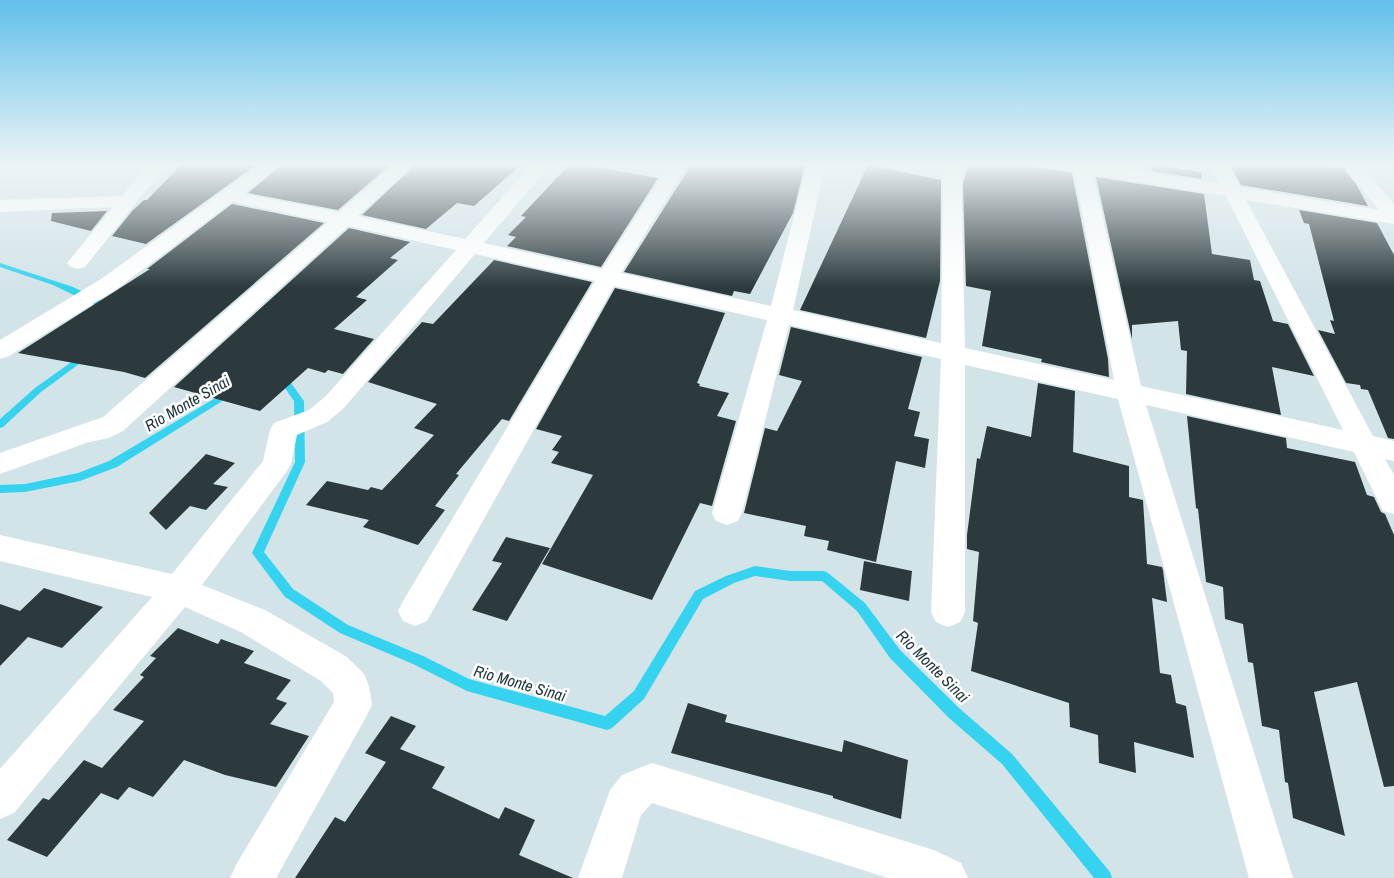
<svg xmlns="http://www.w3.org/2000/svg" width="1394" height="878" viewBox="0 0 1394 878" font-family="'Archivo Narrow',sans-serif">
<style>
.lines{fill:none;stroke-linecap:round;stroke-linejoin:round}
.stream{fill:#35d3ef;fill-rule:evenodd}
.building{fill:#2c3a3d}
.minor{fill:#fff;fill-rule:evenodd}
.labels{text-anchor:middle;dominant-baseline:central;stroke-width:5;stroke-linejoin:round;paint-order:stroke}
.near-water-label{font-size:16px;font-style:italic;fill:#1b3439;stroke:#fff}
</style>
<rect width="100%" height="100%" fill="#d3e4e8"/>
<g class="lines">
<!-- stream -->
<g class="stream">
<path d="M 0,263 L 73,287 L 100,300 L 114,309 L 110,311 L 107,311 L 53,285 L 0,267 Z"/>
<path d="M 84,353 L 87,354 L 88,356 L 87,358 L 41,392 L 3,427 L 0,428 L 0,419 L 35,388 Z"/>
<path d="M 277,381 L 291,383 L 304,401 L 305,462 L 264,552 L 293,589 L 348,625 L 423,656 L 469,679 L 605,716 L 634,691 L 695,591 L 726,576 L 755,566 L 790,571 L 824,571 L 828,573 L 865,603 L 900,650 L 959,708 L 1012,754 L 1110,872 L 1112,878 L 1094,878 L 1002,764 L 949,718 L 890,658 L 857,611 L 822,581 L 790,581 L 755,576 L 734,583 L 703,599 L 644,699 L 612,728 L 607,730 L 467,691 L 413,664 L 340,633 L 285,597 L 252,553 L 295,462 L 294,401 L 285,388 L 274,386 L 272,384 L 274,382 Z"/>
<path d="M 229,390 L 232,391 L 234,393 L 232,395 L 117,467 L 80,481 L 25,492 L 0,493 L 0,485 L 25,484 L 78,473 L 109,461 Z"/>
</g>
</g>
<!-- building -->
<g class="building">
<path d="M 181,165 L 256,165 L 146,244 L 112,236 L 133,210 L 144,200 L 147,200 Z"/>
<path d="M 282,165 L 390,165 L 338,210 L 248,193 Z"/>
<path d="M 415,165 L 521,165 L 474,206 L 457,203 L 426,229 L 362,215 Z"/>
<path d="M 569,165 L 584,165 L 658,178 L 601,267 L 507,246 L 516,237 L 508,235 L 526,217 L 521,216 Z"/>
<path d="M 691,165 L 805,165 L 793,213 L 750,294 L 734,291 L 732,296 L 624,272 Z"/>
<path d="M 868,165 L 941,180 L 940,281 L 926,338 L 800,310 Z"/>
<path d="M 968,165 L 1022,165 L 1072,173 L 1108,359 L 1109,377 L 1041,362 L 1042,359 L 982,346 L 991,291 L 966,286 L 963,184 Z"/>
<path d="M 1151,165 L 1201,172 L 1202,179 L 1152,171 Z"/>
<path d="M 1230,165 L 1342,167 L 1356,184 L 1368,206 L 1241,185 Z"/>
<path d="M 1096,177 L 1204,194 L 1212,254 L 1250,260 L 1254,280 L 1260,281 L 1273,321 L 1288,324 L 1314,376 L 1272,367 L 1281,415 L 1186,394 L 1187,351 L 1181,350 L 1178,321 L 1132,325 L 1132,339 Z"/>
<path d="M 232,204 L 324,223 L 145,378 L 124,372 L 18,353 L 150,269 L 147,269 Z"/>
<path d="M 1299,210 L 1377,223 L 1394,255 L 1394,439 L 1388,438 L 1368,390 L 1361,389 L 1360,385 L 1346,383 L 1318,330 L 1335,334 L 1330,320 L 1334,321 L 1309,224 L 1304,223 Z"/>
<path d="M 107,211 L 91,231 L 51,221 L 52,213 Z"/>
<path d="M 349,228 L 410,242 L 390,258 L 398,260 L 356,297 L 367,300 L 334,329 L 374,339 L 343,374 L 328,370 L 325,373 L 308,368 L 260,411 L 174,387 Z"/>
<path d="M 494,260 L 592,282 L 509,421 L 502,419 L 456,474 L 459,475 L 435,506 L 445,510 L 418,545 L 363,527 L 369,520 L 306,505 L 327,481 L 368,490 L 371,487 L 382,490 L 434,435 L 414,428 L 437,404 L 368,382 L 422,322 L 433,324 Z"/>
<path d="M 615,288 L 725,313 L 697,383 L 700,384 L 699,386 L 729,393 L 717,416 L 736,421 L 712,506 L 700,503 L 652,600 L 542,564 L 593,475 L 551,463 L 559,452 L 552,450 L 562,436 L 536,429 Z"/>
<path d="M 791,327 L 922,357 L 908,409 L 920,412 L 914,436 L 929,439 L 925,468 L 896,461 L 876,562 L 827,550 L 829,541 L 804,536 L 806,526 L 744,513 L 765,428 L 777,431 L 802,381 L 779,375 Z"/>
<path d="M 1038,383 L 1075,391 L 1073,452 L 1129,466 L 1129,497 L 1143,500 L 1147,564 L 1162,567 L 1163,570 L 1167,602 L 1152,598 L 1160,673 L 1171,675 L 1176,703 L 1186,706 L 1194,758 L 1134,742 L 1136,773 L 1099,763 L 1098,735 L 1070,727 L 1069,703 L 971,671 L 978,623 L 973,621 L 979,552 L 967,549 L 967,535 L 977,458 L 980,459 L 987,426 L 1031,437 Z"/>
<path d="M 1187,416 L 1286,438 L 1287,448 L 1355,462 L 1367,495 L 1374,497 L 1381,512 L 1385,514 L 1394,535 L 1394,786 L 1384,787 L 1357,682 L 1314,692 L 1345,836 L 1293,818 L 1288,783 L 1285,782 L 1279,730 L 1262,726 L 1253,663 L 1248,662 L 1243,624 L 1225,619 L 1223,587 L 1206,582 L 1198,509 L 1196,508 Z"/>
<path d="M 206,454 L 235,463 L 213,484 L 228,487 L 206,510 L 190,506 L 166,530 L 149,513 Z"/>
<path d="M 506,537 L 550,548 L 507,621 L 472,610 L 502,563 L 492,561 Z"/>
<path d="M 864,561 L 912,571 L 909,601 L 860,590 Z"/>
<path d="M 44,588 L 103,607 L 62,648 L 28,637 L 0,666 L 0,604 L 20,611 Z"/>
<path d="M 178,628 L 218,644 L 221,639 L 254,651 L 244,663 L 291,680 L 276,699 L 287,703 L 270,724 L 309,736 L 276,787 L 225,775 L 184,760 L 153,797 L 129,787 L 118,800 L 101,793 L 47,857 L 7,840 L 43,798 L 49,800 L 84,760 L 102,768 L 144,721 L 113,710 L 144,677 L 140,675 L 156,658 L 150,656 Z"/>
<path d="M 688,703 L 727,715 L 725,722 L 842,752 L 844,740 L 908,760 L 901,819 L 833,798 L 833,796 L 671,753 Z"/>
<path d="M 391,716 L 416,726 L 400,749 L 445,767 L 432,788 L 499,819 L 505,807 L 535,820 L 519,855 L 573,878 L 295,878 L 335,817 L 345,822 L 386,762 L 365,753 Z"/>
</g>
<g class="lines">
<!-- minor -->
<g class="minor">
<path d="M 148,165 L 166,165 L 85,267 L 78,269 L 71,267 L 67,263 L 113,207 L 0,212 L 0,200 L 122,196 Z"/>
<path d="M 259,165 L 280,165 L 244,194 L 339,212 L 393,165 L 413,165 L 358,216 L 465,239 L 531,165 L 550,165 L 484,243 L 602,269 L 669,165 L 687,165 L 621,273 L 771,306 L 807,165 L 825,165 L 793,310 L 941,343 L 943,165 L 961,165 L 965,348 L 1114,380 L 1074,171 L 1062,169 L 1059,165 L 1101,165 L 1220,184 L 1210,165 L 1228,165 L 1240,187 L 1379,210 L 1343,165 L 1361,165 L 1394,204 L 1394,224 L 1246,200 L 1373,436 L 1394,441 L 1394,461 L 1385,459 L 1394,475 L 1394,514 L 1383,511 L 1354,452 L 1146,405 L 1293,878 L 1249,878 L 1118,399 L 965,365 L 965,612 L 960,622 L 948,627 L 936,622 L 931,612 L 941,359 L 789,325 L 742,513 L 738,521 L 727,525 L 716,521 L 712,513 L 767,320 L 614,286 L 427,621 L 415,626 L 403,621 L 398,611 L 403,601 L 595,281 L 475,254 L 344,408 L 327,422 L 297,435 L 291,464 L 287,471 L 202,585 L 265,610 L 347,657 L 364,674 L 369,686 L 372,705 L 366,717 L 276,878 L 230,878 L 237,863 L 334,702 L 333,693 L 321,681 L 241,632 L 185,607 L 14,813 L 0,819 L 0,769 L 152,597 L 0,561 L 0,535 L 172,574 L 263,461 L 270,430 L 274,423 L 309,410 L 326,396 L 456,250 L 348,226 L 123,431 L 109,438 L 89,442 L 0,474 L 0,453 L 103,417 L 328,222 L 232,202 L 117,289 L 9,356 L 0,359 L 0,340 L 101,279 ZM 1093,174 L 1226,196 L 1343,430 L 1141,386 Z"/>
<path d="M 652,763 L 934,850 L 961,863 L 968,878 L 888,878 L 652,803 L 641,815 L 622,878 L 578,878 L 610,790 L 622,775 Z"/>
</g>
</g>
<!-- sky -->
<linearGradient id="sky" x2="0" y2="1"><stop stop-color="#60c0eb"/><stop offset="0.57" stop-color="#ebf3f5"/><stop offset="1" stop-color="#ebf3f5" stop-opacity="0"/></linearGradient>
<rect width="1394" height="288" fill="url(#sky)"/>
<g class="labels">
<!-- near-water labels -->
<g class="near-water-label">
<text transform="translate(187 403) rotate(-30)">Rio Monte Sinai</text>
<text transform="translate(933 666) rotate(45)">Rio Monte Sinai</text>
<text transform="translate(520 683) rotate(16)">Rio Monte Sinai</text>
</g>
</g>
</svg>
